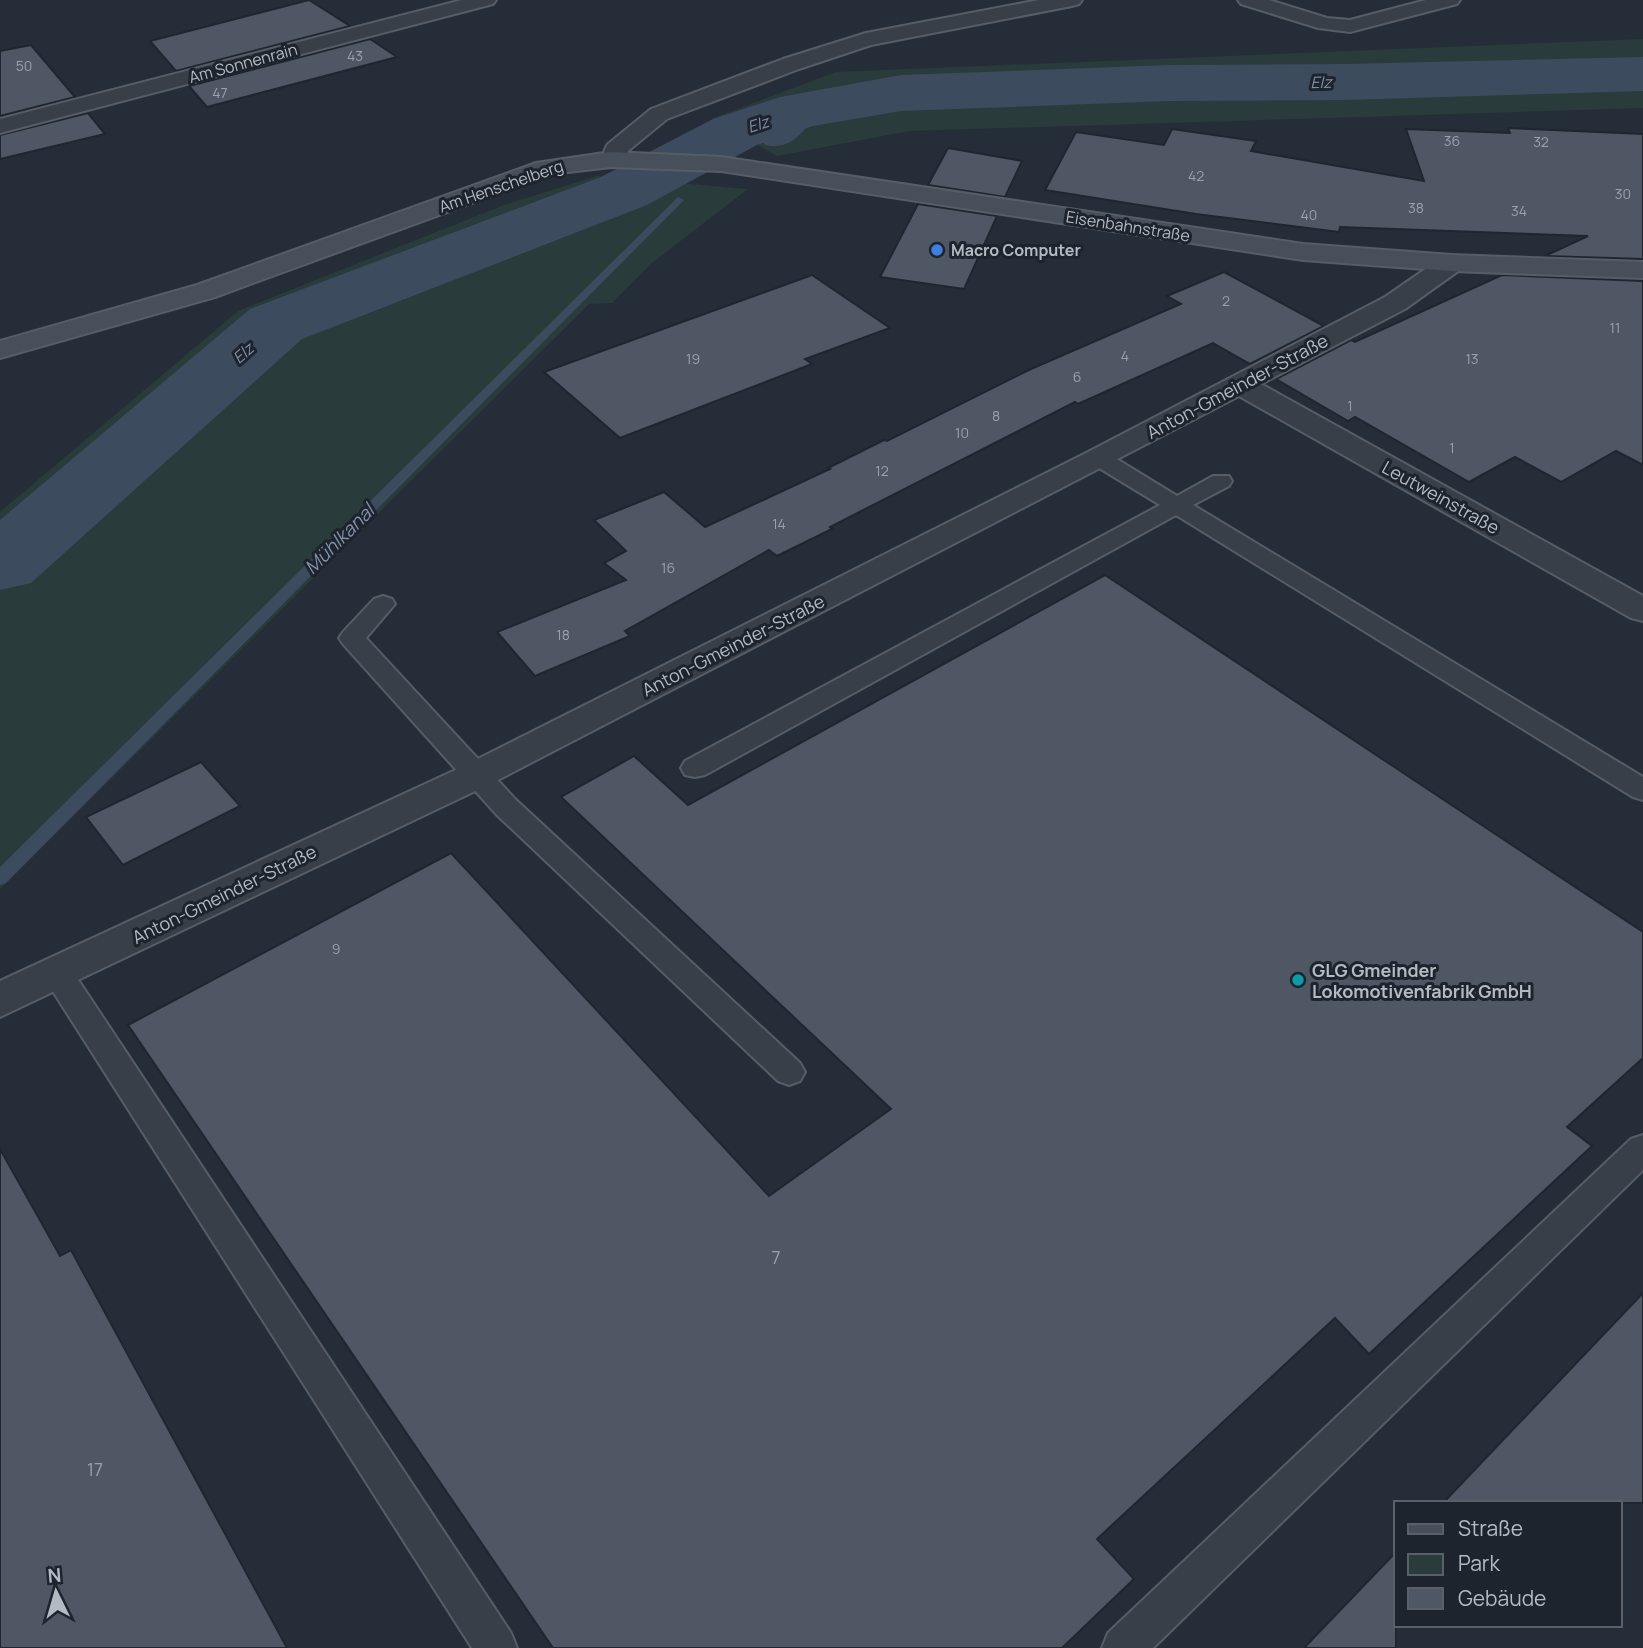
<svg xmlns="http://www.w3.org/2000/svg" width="1643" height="1648" viewBox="0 0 1643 1648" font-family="Manrope,sans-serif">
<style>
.green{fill:#2a3b3b}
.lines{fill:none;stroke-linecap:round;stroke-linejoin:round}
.stream{fill:#3d4b5f;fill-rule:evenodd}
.canal{fill:#3d4b5f;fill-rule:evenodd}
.river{fill:#3d4b5f;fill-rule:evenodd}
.building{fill:#4e5763;stroke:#1f262f;stroke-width:2}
.service-casing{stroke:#565d66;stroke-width:4}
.minor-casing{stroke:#565d66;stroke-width:4}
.secondary-casing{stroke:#565d66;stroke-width:4}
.service{fill:#383f48;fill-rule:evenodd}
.minor{fill:#383f48;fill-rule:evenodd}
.secondary{fill:#474f5b;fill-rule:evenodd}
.shop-dot{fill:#3f7fe0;stroke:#1d242d;stroke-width:2.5}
.culture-dot{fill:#0f9aa8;stroke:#1d242d;stroke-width:2.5}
.labels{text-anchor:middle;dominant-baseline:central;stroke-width:6;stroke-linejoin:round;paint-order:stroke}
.number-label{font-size:14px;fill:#9aa1ac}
.far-street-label{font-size:16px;fill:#b3bac4;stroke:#1d242d}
.far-water-label{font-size:16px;font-style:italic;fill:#7f91a9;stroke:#1d242d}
.far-poi-label{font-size:16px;font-weight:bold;fill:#b3bac4;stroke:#1d242d;text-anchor:start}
.street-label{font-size:18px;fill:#b3bac4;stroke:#1d242d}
.poi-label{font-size:18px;font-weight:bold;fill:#b3bac4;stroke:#1d242d;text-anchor:start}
.near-number-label{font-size:18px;fill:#9aa1ac}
.water-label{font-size:19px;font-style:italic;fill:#7f91a9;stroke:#1d242d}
</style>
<rect width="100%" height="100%" fill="#252d38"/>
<!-- green -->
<g class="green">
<path d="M 1643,39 L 1643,108 L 909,131 L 777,156 L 711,119 L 836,72 Z"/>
<path d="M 597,176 L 748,189 L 652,263 L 612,303 L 589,304 L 0,889 L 0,512 L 238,311 L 504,205 Z"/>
</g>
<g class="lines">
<!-- stream -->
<path class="stream" d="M 678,197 L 684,200 L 682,202 L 6,883 L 0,885 L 0,867 Z"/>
<!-- canal -->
<path class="canal" d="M 801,99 L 813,103 L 819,110 C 804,131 792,151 765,145 L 760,137 C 771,121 783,104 801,99 Z"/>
<!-- river -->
<path class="river" d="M 1643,57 L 1643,91 L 1346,100 L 1169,101 L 901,111 L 813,126 L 757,145 L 647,205 L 302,339 L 31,583 L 0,590 L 0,520 L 250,309 L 601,177 L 713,119 L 780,97 L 901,75 L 1169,65 L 1346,64 Z"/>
</g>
<!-- building -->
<g class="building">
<path d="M 309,0 L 350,26 L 176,71 L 150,41 Z"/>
<path d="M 370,39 L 397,57 L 207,107 L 189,86 Z"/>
<path d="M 31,45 L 75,97 L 0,116 L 0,51 Z"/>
<path d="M 88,113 L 105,134 L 0,159 L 0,135 Z"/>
<path d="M 1508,128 L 1643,134 L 1643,259 L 1545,256 L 1588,236 L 1340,227 L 1339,232 L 1196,214 L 1045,190 L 1076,132 L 1164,145 L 1172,129 L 1256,141 L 1251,151 L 1424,181 L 1406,129 L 1510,133 Z"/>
<path d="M 948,148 L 1022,161 L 1005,197 L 928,185 Z"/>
<path d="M 918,204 L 997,216 L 964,289 L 880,277 Z"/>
<path d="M 1224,272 L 1324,326 L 1250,364 L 1213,343 L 1078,404 L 1075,402 L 830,527 L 832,529 L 777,556 L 769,550 L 625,631 L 630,636 L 535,676 L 497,632 L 626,580 L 604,563 L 626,551 L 594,520 L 664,492 L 705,527 L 830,469 L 828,468 L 884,440 L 887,441 L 1031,369 L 1181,304 L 1167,296 Z"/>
<path d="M 812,275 L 890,328 L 805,359 L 812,364 L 620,438 L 544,372 Z"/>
<path d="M 1502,275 L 1643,281 L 1643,465 L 1616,451 L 1561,482 L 1515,457 L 1469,482 L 1355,417 L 1348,421 L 1276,379 L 1351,340 L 1355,342 Z"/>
<path d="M 1105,575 L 1643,932 L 1643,1058 L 1567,1127 L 1592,1146 L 1369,1354 L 1335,1318 L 1097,1539 L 1134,1579 L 1062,1648 L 553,1648 L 128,1025 L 451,853 L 769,1196 L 891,1109 L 561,797 L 634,756 L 688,805 Z"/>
<path d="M 201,762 L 240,806 L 123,865 L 86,817 Z"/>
<path d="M 0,1149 L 60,1256 L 71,1250 L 287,1648 L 0,1648 Z"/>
<path d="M 1643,1293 L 1643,1503 L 1443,1503 Z"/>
<path d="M 1396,1552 L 1396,1648 L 1304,1648 Z"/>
</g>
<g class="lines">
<defs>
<g id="service">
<path d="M 1099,451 L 1107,453 L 1177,496 L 1213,476 L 1229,476 L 1232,481 L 1229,486 L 1193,505 L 1643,777 L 1643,800 L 1633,797 L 1176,515 L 705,775 L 695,777 L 685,775 L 681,768 L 685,761 L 1160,505 L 1091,463 L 1088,458 L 1091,453 Z"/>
<path d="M 383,596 L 392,599 L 395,604 L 366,638 L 516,800 L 800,1063 L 805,1072 L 800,1081 L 789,1085 L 778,1081 L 496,814 L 343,644 L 339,638 L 343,632 L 374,599 Z"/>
<path d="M 58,962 L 69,966 L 511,1633 L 517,1648 L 472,1648 L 47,982 L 43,974 L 47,966 Z"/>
<path d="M 1643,1135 L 1643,1170 L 1153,1648 L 1102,1648 L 1108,1633 L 1631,1139 Z"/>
</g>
<g id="minor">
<path d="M 462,0 L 496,0 L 493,4 L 0,133 L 0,119 Z"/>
<path d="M 1039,0 L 1082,0 L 1079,4 L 1072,6 L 871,45 L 799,69 L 667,119 L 628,151 L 624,163 L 608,163 C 603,156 603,151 608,144 L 651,109 L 783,59 L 866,33 Z"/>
<path d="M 1238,0 L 1269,0 L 1327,18 L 1350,20 L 1426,0 L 1460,0 L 1457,4 L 1350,32 L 1318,28 L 1241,4 Z"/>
<path d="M 1452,255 L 1461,257 L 1465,263 L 1461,269 L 1405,309 L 1261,384 L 1643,596 L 1643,621 L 1631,618 L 1239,396 L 490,784 L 0,1017 L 0,981 L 464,766 L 1088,452 L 1385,297 L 1443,257 Z"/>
</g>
<path id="secondary" d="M 611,152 L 721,157 L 1303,244 L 1452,255 L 1643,262 L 1643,278 L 1452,271 L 1303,260 L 721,171 L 611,167 L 551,174 L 215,297 L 0,358 L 0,341 L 197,285 L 536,163 Z"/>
</defs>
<!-- service casing -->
<use href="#service" class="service-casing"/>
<!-- minor casing -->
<use href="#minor" class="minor-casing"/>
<!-- secondary casing -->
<use href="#secondary" class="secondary-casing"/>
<!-- service -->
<use href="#service" class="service"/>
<!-- minor -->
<use href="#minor" class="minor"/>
<!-- secondary -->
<use href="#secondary" class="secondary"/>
</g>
<!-- markers -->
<circle class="shop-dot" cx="937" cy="250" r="7"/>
<circle class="culture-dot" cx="1298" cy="980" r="7"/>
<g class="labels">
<!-- number labels -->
<g class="number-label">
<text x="355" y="55">43</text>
<text x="24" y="65">50</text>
<text x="220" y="92">47</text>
<text x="1452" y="140">36</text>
<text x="1541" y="141">32</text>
<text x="1196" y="175">42</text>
<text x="1623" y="193">30</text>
<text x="1416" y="207">38</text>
<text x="1519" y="210">34</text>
<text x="1309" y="214">40</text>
<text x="1226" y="300">2</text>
<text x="1615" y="327">11</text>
<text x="1125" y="355">4</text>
<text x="693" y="358">19</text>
<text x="1472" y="358">13</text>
<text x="1077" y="376">6</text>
<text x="1350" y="405">1</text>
<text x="996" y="415">8</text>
<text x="962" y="432">10</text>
<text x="1452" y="447">1</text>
<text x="882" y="470">12</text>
<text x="779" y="523">14</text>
<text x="668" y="567">16</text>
<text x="563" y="634">18</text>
<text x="336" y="948">9</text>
</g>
<!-- far-street labels -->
<g class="far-street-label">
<text transform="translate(243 63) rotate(-15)">Am Sonnenrain</text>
<text transform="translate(501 186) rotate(-19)">Am Henschelberg</text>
<text transform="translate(1128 226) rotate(9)">Eisenbahnstraße</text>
</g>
<!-- far-water labels -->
<g class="far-water-label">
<text transform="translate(1321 82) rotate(-1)">Elz</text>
<text transform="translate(758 124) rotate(-18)">Elz</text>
<text transform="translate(243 353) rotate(-41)">Elz</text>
</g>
<!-- far-poi labels -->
<g class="far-poi-label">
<text x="951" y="250">Macro Computer</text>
</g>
<!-- street labels -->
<g class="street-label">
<text transform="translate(1237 386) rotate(-28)">Anton-Gmeinder-Straße</text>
<text transform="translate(1441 497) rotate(29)">Leutweinstraße</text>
<text transform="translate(733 645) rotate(-27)">Anton-Gmeinder-Straße</text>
<text transform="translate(224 894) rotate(-26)">Anton-Gmeinder-Straße</text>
</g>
<!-- poi labels -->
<g class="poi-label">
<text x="1312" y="970">GLG Gmeinder<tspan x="1312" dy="21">Lokomotivenfabrik GmbH</tspan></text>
</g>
<!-- near-number labels -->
<g class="near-number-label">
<text x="776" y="1257">7</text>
<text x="95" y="1469">17</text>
</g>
<!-- water labels -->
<g class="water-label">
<text transform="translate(339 539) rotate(-45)">Mühlkanal</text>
</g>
</g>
<!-- legend -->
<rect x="1394" y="1501" width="228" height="126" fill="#1d242d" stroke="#596069" stroke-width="2"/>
<rect x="1408" y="1524" width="35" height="10" fill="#474f5b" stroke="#596069" stroke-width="2"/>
<text x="1458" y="1536" font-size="21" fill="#b3bac4">Straße</text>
<rect x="1408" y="1554" width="35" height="21" fill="#2a3b3b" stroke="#596069" stroke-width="2"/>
<text x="1458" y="1571" font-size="21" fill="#b3bac4">Park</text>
<rect x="1408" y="1588" width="35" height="21" fill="#4e5763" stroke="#596069" stroke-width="2"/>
<text x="1458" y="1606" font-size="21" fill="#b3bac4">Gebäude</text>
<!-- north arrow -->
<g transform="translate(56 1592) rotate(355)" stroke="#1d242d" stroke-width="5" paint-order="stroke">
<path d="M0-5L12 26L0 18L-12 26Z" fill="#b3bac4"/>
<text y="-10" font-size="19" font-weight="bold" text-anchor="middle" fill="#b3bac4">N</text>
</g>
</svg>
